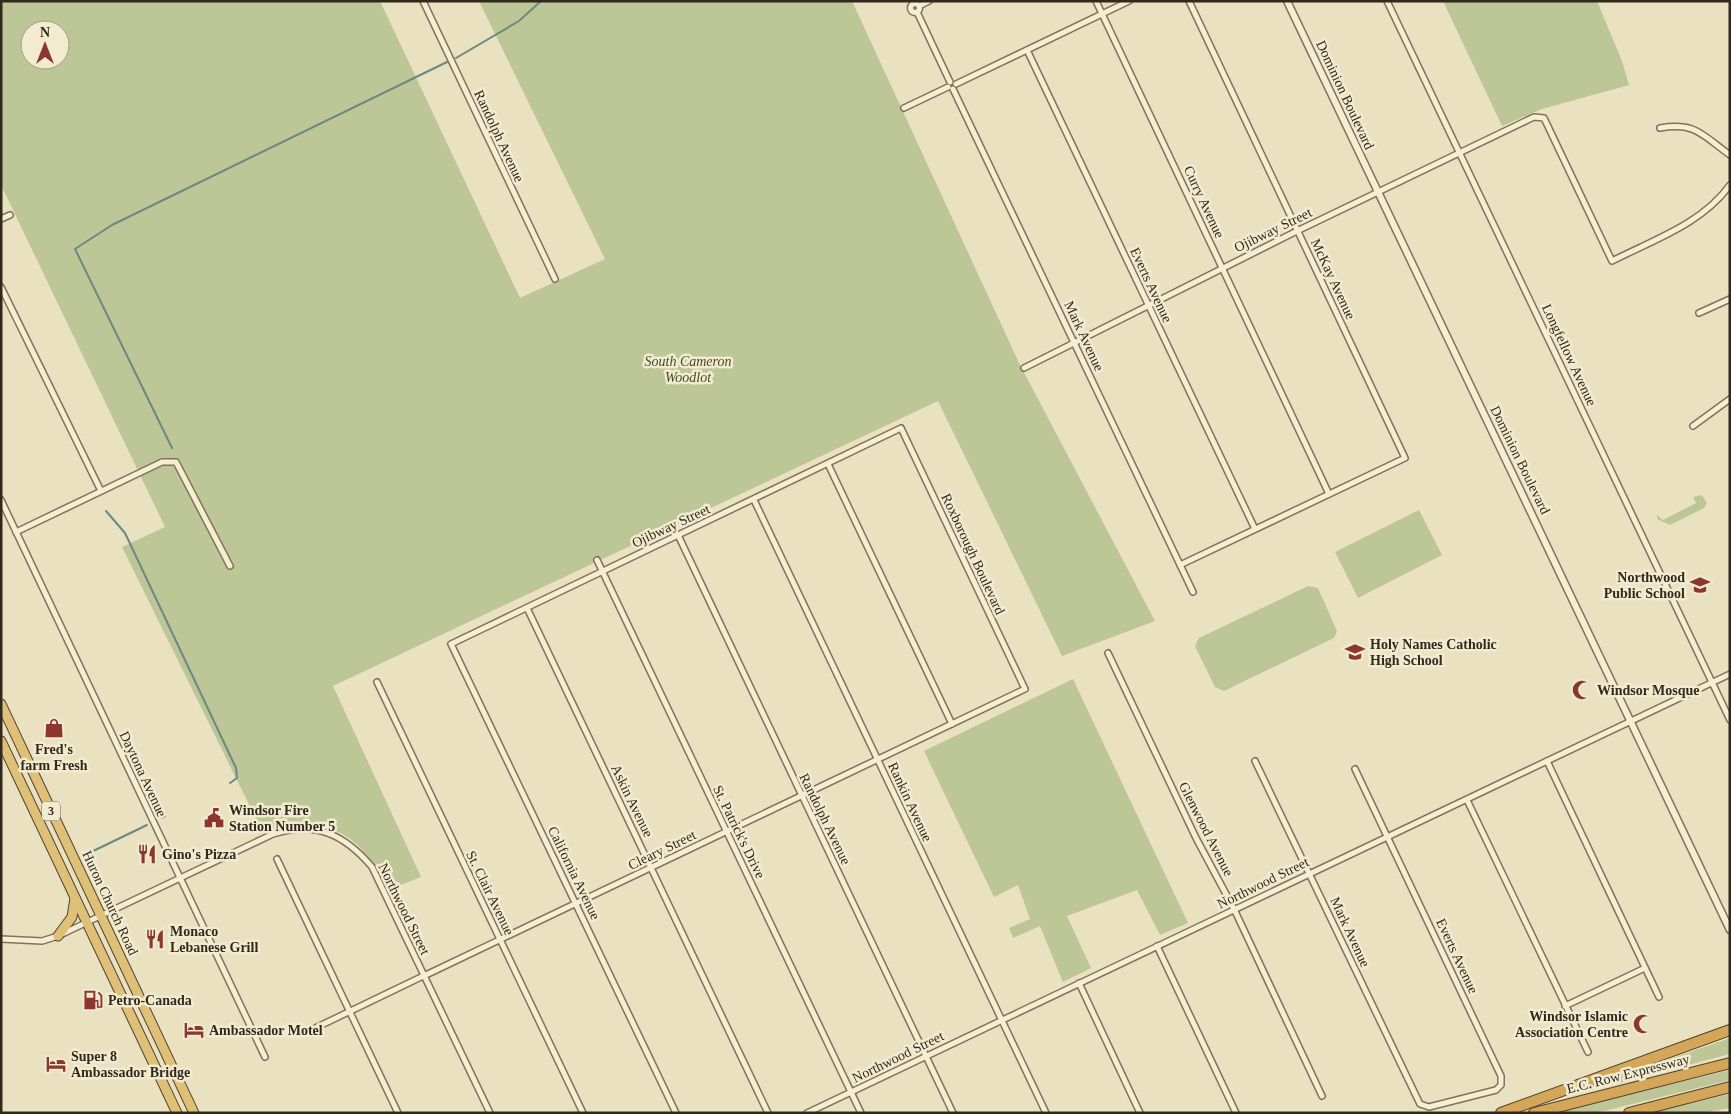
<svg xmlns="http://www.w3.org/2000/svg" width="1731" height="1114" viewBox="0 0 1731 1114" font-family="'Times New Roman',serif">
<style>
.green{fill:#bdc696;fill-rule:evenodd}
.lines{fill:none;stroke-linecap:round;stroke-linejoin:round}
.stream{stroke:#6b8984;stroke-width:2}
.minor-casing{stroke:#81725a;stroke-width:8}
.tertiary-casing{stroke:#81725a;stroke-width:9}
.trunk-casing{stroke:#4f402e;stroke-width:11}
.motorway-casing{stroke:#4f402e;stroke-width:12}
.minor{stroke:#f5eed3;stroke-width:5}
.tertiary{stroke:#f5eed3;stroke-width:6}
.trunk{stroke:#dfc079;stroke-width:9}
.motorway{stroke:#d3a757;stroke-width:10}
.labels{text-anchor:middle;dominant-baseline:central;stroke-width:5;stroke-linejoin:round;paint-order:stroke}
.shield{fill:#f2ebd0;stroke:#6c6353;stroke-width:1}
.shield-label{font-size:12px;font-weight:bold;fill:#32291d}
.street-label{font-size:14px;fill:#32291d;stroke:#f2ebd0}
.park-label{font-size:14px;font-style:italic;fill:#404d25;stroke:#f2ebd0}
.poi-label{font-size:14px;font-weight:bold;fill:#32291d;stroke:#f2ebd0;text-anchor:start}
</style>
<rect width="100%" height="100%" fill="#eae1c1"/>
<!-- green -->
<g class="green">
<path d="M 1,1 L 380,1 L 520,298 L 605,259 L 479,1 L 852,1 L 1019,363 L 1155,621 L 1062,656 L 938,401 L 333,686 L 421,877 L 388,890 C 369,853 348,822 301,826 C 286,827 276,828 264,835 L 122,547 L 165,527 L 1,185 ZM 30,30 L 60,30 L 60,60 L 30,60 Z"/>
<path d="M 1443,1 L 1597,1 L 1622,61 L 1629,85 L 1542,109 L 1502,126 Z"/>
<path d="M 1702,495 L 1707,503 L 1704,508 L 1670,525 L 1657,519 L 1657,515 L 1663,520 L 1696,503 L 1693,497 Z"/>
<path d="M 1419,510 L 1442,555 L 1358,598 L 1335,552 Z"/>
<path d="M 1308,586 L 1318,588 L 1337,631 L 1334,638 L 1224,691 L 1215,687 L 1195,646 L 1199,638 Z"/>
<path d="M 1073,679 L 1188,923 L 1160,935 L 1137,890 L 1067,916 L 1091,968 L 1063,982 L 1040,926 L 1013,938 L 1009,928 L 1030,919 L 1018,885 L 994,897 L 924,751 Z"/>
<path d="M 1730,1038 L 1730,1054 L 1628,1081 L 1572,1093 Z"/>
<path d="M 1730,1070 L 1730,1080 L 1596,1113 L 1553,1113 Z"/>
<path d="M 1730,1094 L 1730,1108 L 1701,1113 L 1650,1113 Z"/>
</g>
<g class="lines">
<!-- stream -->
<g class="stream">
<path d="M 456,58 L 519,21 L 541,1"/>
<path d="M 172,448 L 75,249 L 112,225 L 447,62"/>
<path d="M 106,511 L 125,533 L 236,768 L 237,778 L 230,783"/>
<path d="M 161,818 L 165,816"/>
<path d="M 87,854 L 147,825"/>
</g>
<defs>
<g id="minor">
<path d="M 423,1 L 555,279"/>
<path d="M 1096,1 L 1329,494"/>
<path d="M 1387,1 L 1730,720"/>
<circle cx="915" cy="8" r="4.5"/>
<path d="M 919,6 L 929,1"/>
<path d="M 917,12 L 950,82"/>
<path d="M 1027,50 L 1255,529"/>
<path d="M 956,84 L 1129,1"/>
<path d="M 953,89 L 1193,592"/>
<path d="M 904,108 L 948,87"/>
<path d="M 1660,128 C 1696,122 1702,135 1730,155"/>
<path d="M 1,219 L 10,215"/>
<path d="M 1,287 L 101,491"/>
<path d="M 1699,313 L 1730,299"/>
<path d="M 1024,368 L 1297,231 L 1534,117 L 1544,118 L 1612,261 C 1653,240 1702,224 1730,185"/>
<path d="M 1693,426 L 1730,399"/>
<path d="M 828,464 L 952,724"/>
<path d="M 1,500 L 265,1057"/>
<path d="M 754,500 L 1046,1113"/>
<path d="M 16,532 L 162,462 L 176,462 L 230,566"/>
<path d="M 678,535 L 953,1113"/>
<path d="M 597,560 L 861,1113"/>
<path d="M 1180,565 L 1405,458 L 1189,1"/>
<path d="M 527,608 L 768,1113"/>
<path d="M 1108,653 L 1196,838 L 1234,909 L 1322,1096"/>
<path d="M 377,682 L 583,1113"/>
<path d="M 1255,761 L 1420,1104 L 1429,1107 L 1496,1090 L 1501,1085 L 1501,1076 L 1355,769"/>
<path d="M 1547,761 L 1659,997"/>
<path d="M 1467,800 L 1588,1052"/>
<path d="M 277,859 L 398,1113"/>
<path d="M 1,939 L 42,941 L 58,936 L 273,834 C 316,821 344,834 372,867 L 490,1113"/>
<path d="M 1157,946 L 1236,1113"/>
<path d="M 1079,983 L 1140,1113"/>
<path d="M 1565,1006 L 1645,968"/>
<path d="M 309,1031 L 417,979 L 430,973 L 1025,689 L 901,428 L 451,644 L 676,1113"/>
<path d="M 807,1113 L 1730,674"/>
</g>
<path id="tertiary" d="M 1287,1 L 1730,930"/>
<g id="trunk">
<path d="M 1,704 L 194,1113"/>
<path d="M 1,741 L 177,1113"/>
<path d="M 58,936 L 72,917 L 75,898"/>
</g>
<g id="motorway">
<path d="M 1501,1113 L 1730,1030"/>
<path d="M 1534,1113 L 1730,1063"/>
<path d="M 1629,1113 L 1730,1087"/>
</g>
</defs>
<!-- minor casing -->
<use href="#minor" class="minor-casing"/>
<!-- tertiary casing -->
<use href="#tertiary" class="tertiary-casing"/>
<!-- trunk casing -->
<use href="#trunk" class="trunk-casing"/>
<!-- motorway casing -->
<use href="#motorway" class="motorway-casing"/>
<!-- minor -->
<use href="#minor" class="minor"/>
<!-- tertiary -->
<use href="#tertiary" class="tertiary"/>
<!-- trunk -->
<use href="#trunk" class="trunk"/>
<!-- motorway -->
<use href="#motorway" class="motorway"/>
</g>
<!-- icons -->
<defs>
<symbol id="school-bare" viewBox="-9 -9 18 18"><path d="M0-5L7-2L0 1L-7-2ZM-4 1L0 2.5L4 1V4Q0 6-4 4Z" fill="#8b362f" stroke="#f2ebd0" stroke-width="2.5" paint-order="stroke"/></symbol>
<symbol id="mosque-bare" viewBox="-9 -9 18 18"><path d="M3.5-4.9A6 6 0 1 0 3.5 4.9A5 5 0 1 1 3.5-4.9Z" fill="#8b362f" stroke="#f2ebd0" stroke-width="2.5" paint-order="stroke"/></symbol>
<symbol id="shop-bare" viewBox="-9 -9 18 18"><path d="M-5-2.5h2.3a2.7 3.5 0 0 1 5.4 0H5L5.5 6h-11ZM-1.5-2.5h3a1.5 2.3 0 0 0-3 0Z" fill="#8b362f" stroke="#f2ebd0" stroke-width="2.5" paint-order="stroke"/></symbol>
<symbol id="civic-bare" viewBox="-9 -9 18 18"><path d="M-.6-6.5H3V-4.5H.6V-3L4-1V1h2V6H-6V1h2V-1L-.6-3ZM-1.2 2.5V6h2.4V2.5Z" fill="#8b362f" stroke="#f2ebd0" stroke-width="2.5" paint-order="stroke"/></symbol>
<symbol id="restaurant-bare" viewBox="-9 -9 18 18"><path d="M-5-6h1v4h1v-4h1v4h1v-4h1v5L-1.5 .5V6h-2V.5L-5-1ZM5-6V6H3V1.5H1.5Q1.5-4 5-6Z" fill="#8b362f" stroke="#f2ebd0" stroke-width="2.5" paint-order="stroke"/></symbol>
<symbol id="fuel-bare" viewBox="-9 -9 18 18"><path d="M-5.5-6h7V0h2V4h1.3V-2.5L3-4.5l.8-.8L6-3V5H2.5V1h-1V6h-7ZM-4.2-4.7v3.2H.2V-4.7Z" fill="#8b362f" stroke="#f2ebd0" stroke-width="2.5" paint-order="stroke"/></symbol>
<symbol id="hotel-bare" viewBox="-9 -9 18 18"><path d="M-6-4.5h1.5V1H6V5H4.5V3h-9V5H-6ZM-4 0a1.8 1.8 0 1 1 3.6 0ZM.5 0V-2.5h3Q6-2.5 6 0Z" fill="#8b362f" stroke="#f2ebd0" stroke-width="2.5" paint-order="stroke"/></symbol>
</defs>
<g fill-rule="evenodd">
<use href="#school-bare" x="1686" y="571" width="28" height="28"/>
<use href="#school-bare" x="1341" y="638" width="28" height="28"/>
<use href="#mosque-bare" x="1568" y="676" width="28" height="28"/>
<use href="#shop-bare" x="40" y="714" width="28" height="28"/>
<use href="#civic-bare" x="200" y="804" width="28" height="28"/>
<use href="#restaurant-bare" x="133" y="840" width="28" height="28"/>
<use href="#restaurant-bare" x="141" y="925" width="28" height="28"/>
<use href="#fuel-bare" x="79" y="986" width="28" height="28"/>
<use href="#mosque-bare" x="1629" y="1010" width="28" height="28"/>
<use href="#hotel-bare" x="180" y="1016" width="28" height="28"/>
<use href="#hotel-bare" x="42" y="1050" width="28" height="28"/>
</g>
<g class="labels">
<!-- shield labels -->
<rect class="shield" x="42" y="801.5" width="18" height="19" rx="4"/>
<g class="shield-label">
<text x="51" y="811">3</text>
</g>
<!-- street labels -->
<g class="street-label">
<text transform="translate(1345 95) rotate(65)">Dominion Boulevard</text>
<text transform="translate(499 136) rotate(65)">Randolph Avenue</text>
<text transform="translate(1204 202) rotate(65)">Curry Avenue</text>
<text transform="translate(1273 230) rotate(-26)">Ojibway Street</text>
<text transform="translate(1333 279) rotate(65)">McKay Avenue</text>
<text transform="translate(1151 285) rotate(65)">Everts Avenue</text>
<text transform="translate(1084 336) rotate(65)">Mark Avenue</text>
<text transform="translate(1569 355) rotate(65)">Longfellow Avenue</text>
<text transform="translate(1520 460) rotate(64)">Dominion Boulevard</text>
<text transform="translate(671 526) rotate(-25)">Ojibway Street</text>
<text transform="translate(973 554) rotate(65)">Roxborough Boulevard</text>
<text transform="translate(143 774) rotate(65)">Daytona Avenue</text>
<text transform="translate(632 801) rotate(64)">Askin Avenue</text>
<text transform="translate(910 802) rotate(65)">Rankin Avenue</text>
<text transform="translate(825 819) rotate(64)">Randolph Avenue</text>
<text transform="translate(1206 829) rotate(63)">Glenwood Avenue</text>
<text transform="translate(739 832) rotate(64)">St. Patrick's Drive</text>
<text transform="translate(662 850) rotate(-26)">Cleary Street</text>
<text transform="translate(574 873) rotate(64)">California Avenue</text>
<text transform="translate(1263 883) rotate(-26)">Northwood Street</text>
<text transform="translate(490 893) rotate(64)">St. Clair Avenue</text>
<text transform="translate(110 903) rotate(65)">Huron Church Road</text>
<text transform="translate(404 909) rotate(64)">Northwood Street</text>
<text transform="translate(1350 932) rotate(65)">Mark Avenue</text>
<text transform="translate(1457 956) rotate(65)">Everts Avenue</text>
<text transform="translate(898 1057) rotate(-26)">Northwood Street</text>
<text transform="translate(1628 1074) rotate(-14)">E.C. Row Expressway</text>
</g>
<!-- park labels -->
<g class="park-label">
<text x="688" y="361">South Cameron<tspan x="688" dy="16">Woodlot</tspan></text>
</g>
<!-- poi labels -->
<g class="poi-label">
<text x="1685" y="577" text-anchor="end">Northwood<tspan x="1685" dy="16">Public School</tspan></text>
<text x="1370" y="644">Holy Names Catholic<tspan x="1370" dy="16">High School</tspan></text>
<text x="1597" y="690">Windsor Mosque</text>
<text x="54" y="749" text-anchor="middle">Fred's<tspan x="54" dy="16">farm Fresh</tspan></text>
<text x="229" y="810">Windsor Fire<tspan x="229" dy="16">Station Number 5</tspan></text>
<text x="162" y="854">Gino's Pizza</text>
<text x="170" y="931">Monaco<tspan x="170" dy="16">Lebanese Grill</tspan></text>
<text x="108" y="1000">Petro-Canada</text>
<text x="1628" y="1016" text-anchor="end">Windsor Islamic<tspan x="1628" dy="16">Association Centre</tspan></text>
<text x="209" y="1030">Ambassador Motel</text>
<text x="71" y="1056">Super 8<tspan x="71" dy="16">Ambassador Bridge</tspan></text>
</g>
</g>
<!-- border -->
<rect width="1731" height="1114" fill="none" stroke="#32291d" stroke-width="5"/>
<!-- north arrow -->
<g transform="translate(45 45)"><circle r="24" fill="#f2ebd0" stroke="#a59d88"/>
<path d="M0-4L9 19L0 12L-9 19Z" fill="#8b362f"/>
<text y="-8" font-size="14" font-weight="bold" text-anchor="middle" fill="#32291d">N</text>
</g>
</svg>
